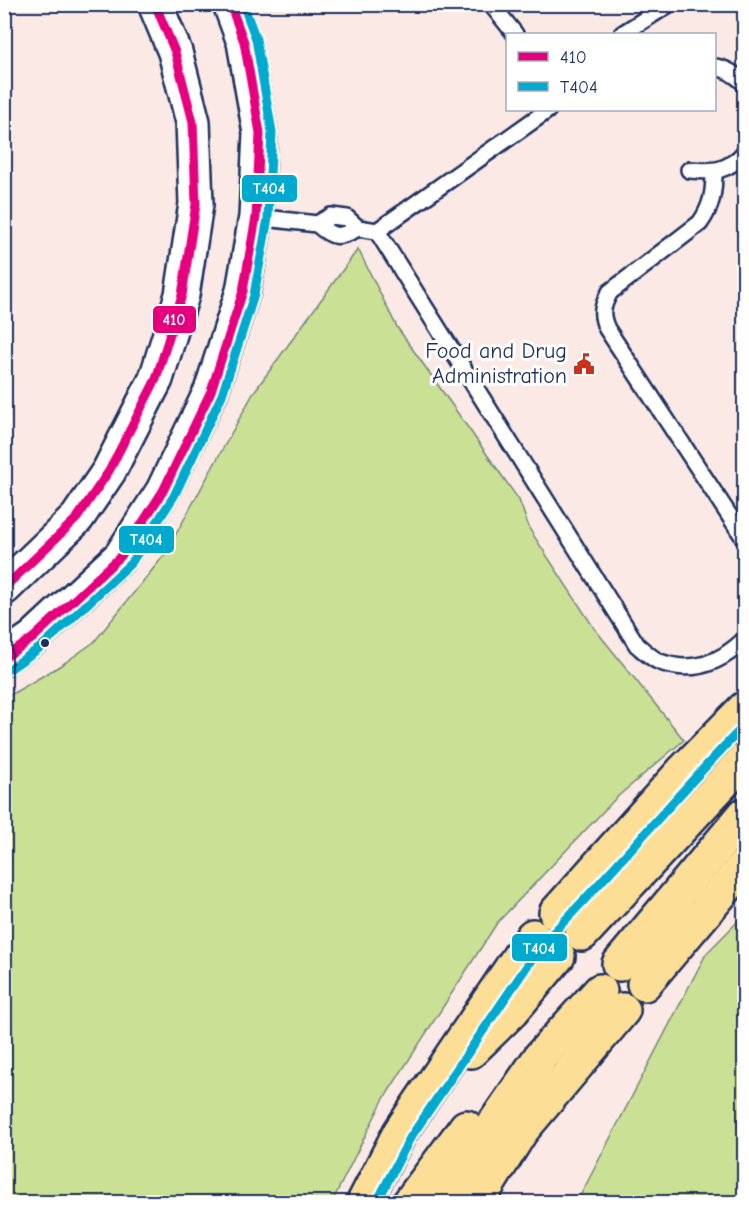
<svg xmlns="http://www.w3.org/2000/svg" width="749" height="1207" viewBox="0 0 749 1207" font-family="'Comic Neue',sans-serif">
<style>
.green{fill:#cae095;stroke:#72887a;stroke-width:1.5}
.lines{fill:none;stroke-linecap:round;stroke-linejoin:round}
.service-casing{stroke:#1b2f5e;stroke-width:20}
.secondary-casing{stroke:#1b2f5e;stroke-width:38}
.motorway-casing{stroke:#1b2f5e;stroke-width:38}
.service{stroke:#fff;stroke-width:15}
.secondary{stroke:#fff;stroke-width:33}
.motorway{stroke:#fdde96;stroke-width:33}
.bus-1-casing{stroke:#fff;stroke-width:14}
.bus-2-casing{stroke:#fff;stroke-width:14}
.bus-1{stroke:#e5007d;stroke-width:9}
.bus-2{stroke:#00a9ce;stroke-width:9}
.bus-dot{fill:#1b2f5e;stroke:#fff;stroke-width:2}
.labels{text-anchor:middle;dominant-baseline:central;stroke-width:6;stroke-linejoin:round;paint-order:stroke}
.poi-label{font-size:22px;fill:#1b2f5e;stroke:#fff;text-anchor:end}
.line-badge{stroke:#fff;stroke-width:2}
.badge-label{font-size:16px;text-anchor:middle;font-weight:bold;fill:#fff}
</style>
<rect width="100%" height="100%" fill="#fbe9e6"/>
<filter id="ink" filterUnits="userSpaceOnUse"><feTurbulence type="fractalNoise" baseFrequency=".0167" numOctaves="2"/><feDisplacementMap in="SourceGraphic" scale="12" xChannelSelector="R" yChannelSelector="G"/><feConvolveMatrix kernelMatrix="1 2 1 2 8 2 1 2 1" color-interpolation-filters="sRGB"/></filter>
<g filter="url(#ink)">
<!-- green -->
<g class="green">
<path d="M 358,249 L 397,327 L 519,500 L 530,530 L 594,628 L 684,740 L 616,798 L 497,923 L 383,1100 L 332,1202 L 5,1202 L 5,698 L 63,664 L 94,642 L 165,554 L 254,392 Z"/>
<path d="M 744,915 L 744,1202 L 577,1202 L 706,954 Z"/>
</g>
<g class="lines">
<defs>
<g id="service">
<path d="M 491,4 L 515,34"/>
<path d="M 622,34 L 669,4"/>
<path d="M 714,67 C 727,68 736,75 744,83"/>
<path d="M 689,170 C 714,172 727,172 744,153"/>
<path d="M 714,172 C 714,192 712,206 700,223 L 610,292 C 602,306 600,314 607,329 L 744,538"/>
<path d="M 256,217 L 317,224 L 331,216 L 347,218 L 358,228 L 377,231 L 548,110"/>
<path d="M 317,224 C 332,238 339,239 358,228"/>
<path d="M 377,231 L 637,645 C 644,651 652,659 660,662 C 693,674 720,663 744,640"/>
</g>
<g id="secondary">
<path d="M 4,588 L 77,518 L 109,471 L 156,379 L 182,295 L 196,204 L 193,122 L 175,52 L 155,4"/>
<path d="M 4,658 L 33,638 L 121,556 L 163,491 L 211,391 L 243,291 L 256,217 L 260,133 L 244,42 L 230,4"/>
</g>
<g id="motorway">
<path d="M 556,913 L 684,770 L 744,709"/>
<path d="M 582,934 L 744,760"/>
<path d="M 619,964 L 744,815"/>
<path d="M 644,984 L 744,866"/>
<path d="M 471,1051 L 512,1011 L 558,956"/>
<path d="M 364,1202 L 400,1132 L 533,936"/>
<path d="M 410,1202 L 466,1127"/>
<path d="M 443,1202 L 461,1172 L 541,1056 L 600,991"/>
<path d="M 477,1202 L 521,1131 L 623,1010"/>
</g>
</defs>
<!-- service casing -->
<use href="#service" class="service-casing"/>
<!-- secondary casing -->
<use href="#secondary" class="secondary-casing"/>
<!-- motorway casing -->
<use href="#motorway" class="motorway-casing"/>
<!-- service -->
<use href="#service" class="service"/>
<!-- secondary -->
<use href="#secondary" class="secondary"/>
<!-- motorway -->
<use href="#motorway" class="motorway"/>
<defs>
<g id="bus-1">
<path d="M 4,588 L 77,518 L 109,471 L 156,379 L 182,295 L 196,204 L 193,122 L 175,52 L 155,4"/>
<path d="M 4,658 L 33,638 L 121,556 L 163,491 L 211,391 L 243,291 L 256,217 L 260,133 L 244,42 L 230,4"/>
</g>
<g id="bus-2">
<path d="M 11,668 L 41,647 L 131,563 L 174,496 L 222,395 L 254,295 L 268,218 L 272,132 L 256,39 L 243,4"/>
<path d="M 377,1202 L 410,1138 L 542,944 C 612,874 675,796 744,726"/>
</g>
</defs>
<!-- bus-1 casing -->
<use href="#bus-1" class="bus-1-casing"/>
<!-- bus-2 casing -->
<use href="#bus-2" class="bus-2-casing"/>
<!-- bus-1 -->
<use href="#bus-1" class="bus-1"/>
<!-- bus-2 -->
<use href="#bus-2" class="bus-2"/>
</g>
</g>
<!-- icons -->
<defs>
<symbol id="civic-bare" viewBox="-9 -9 18 18"><path d="M-.6-6.5H3V-4.5H.6V-3L4-1V1h2V6H-6V1h2V-1L-.6-3ZM-1.2 2.5V6h2.4V2.5Z" fill="#c8321e" stroke="#fff" stroke-width="2.5" paint-order="stroke"/></symbol>
</defs>
<g fill-rule="evenodd">
<use href="#civic-bare" x="569" y="349" width="30" height="30"/>
</g>
<!-- markers -->
<circle class="bus-dot" cx="45" cy="643" r="5"/>
<g class="labels">
<!-- poi labels -->
<g class="poi-label">
<text x="567" y="351">Food and Drug<tspan x="567" dy="25">Administration</tspan></text>
</g>
</g>
<g class="line-badge">
<rect x="241" y="174" width="57" height="29" rx="6" fill="#00a9ce"/>
<rect x="152" y="305" width="45" height="29" rx="6" fill="#e5007d"/>
<rect x="118" y="525" width="57" height="29" rx="6" fill="#00a9ce"/>
<rect x="511" y="933" width="57" height="29" rx="6" fill="#00a9ce"/>
</g>
<g class="badge-label">
<text x="269" y="194">T404</text>
<text x="174" y="325">410</text>
<text x="146" y="545">T404</text>
<text x="539" y="954">T404</text>
</g>
<!-- margin -->
<rect width="749" height="1207" fill="none" stroke="#fff" stroke-width="24"/>
<rect x="12" y="12" width="725" height="1183" fill="none" stroke="#1b2f5e" stroke-width="2" filter="url(#ink)"/>
<!-- legend -->
<rect x="506" y="33" width="210" height="78" fill="#ffffff" stroke="#a4acbf" stroke-width="1.5"/>
<rect x="518" y="52" width="30" height="9" fill="#e5007d" stroke="#a4acbf" stroke-width="1.5"/>
<text x="560" y="63" font-size="18" fill="#1b2f5e">410</text>
<rect x="518" y="82" width="30" height="9" fill="#00a9ce" stroke="#a4acbf" stroke-width="1.5"/>
<text x="560" y="93" font-size="18" fill="#1b2f5e">T404</text>
</svg>
